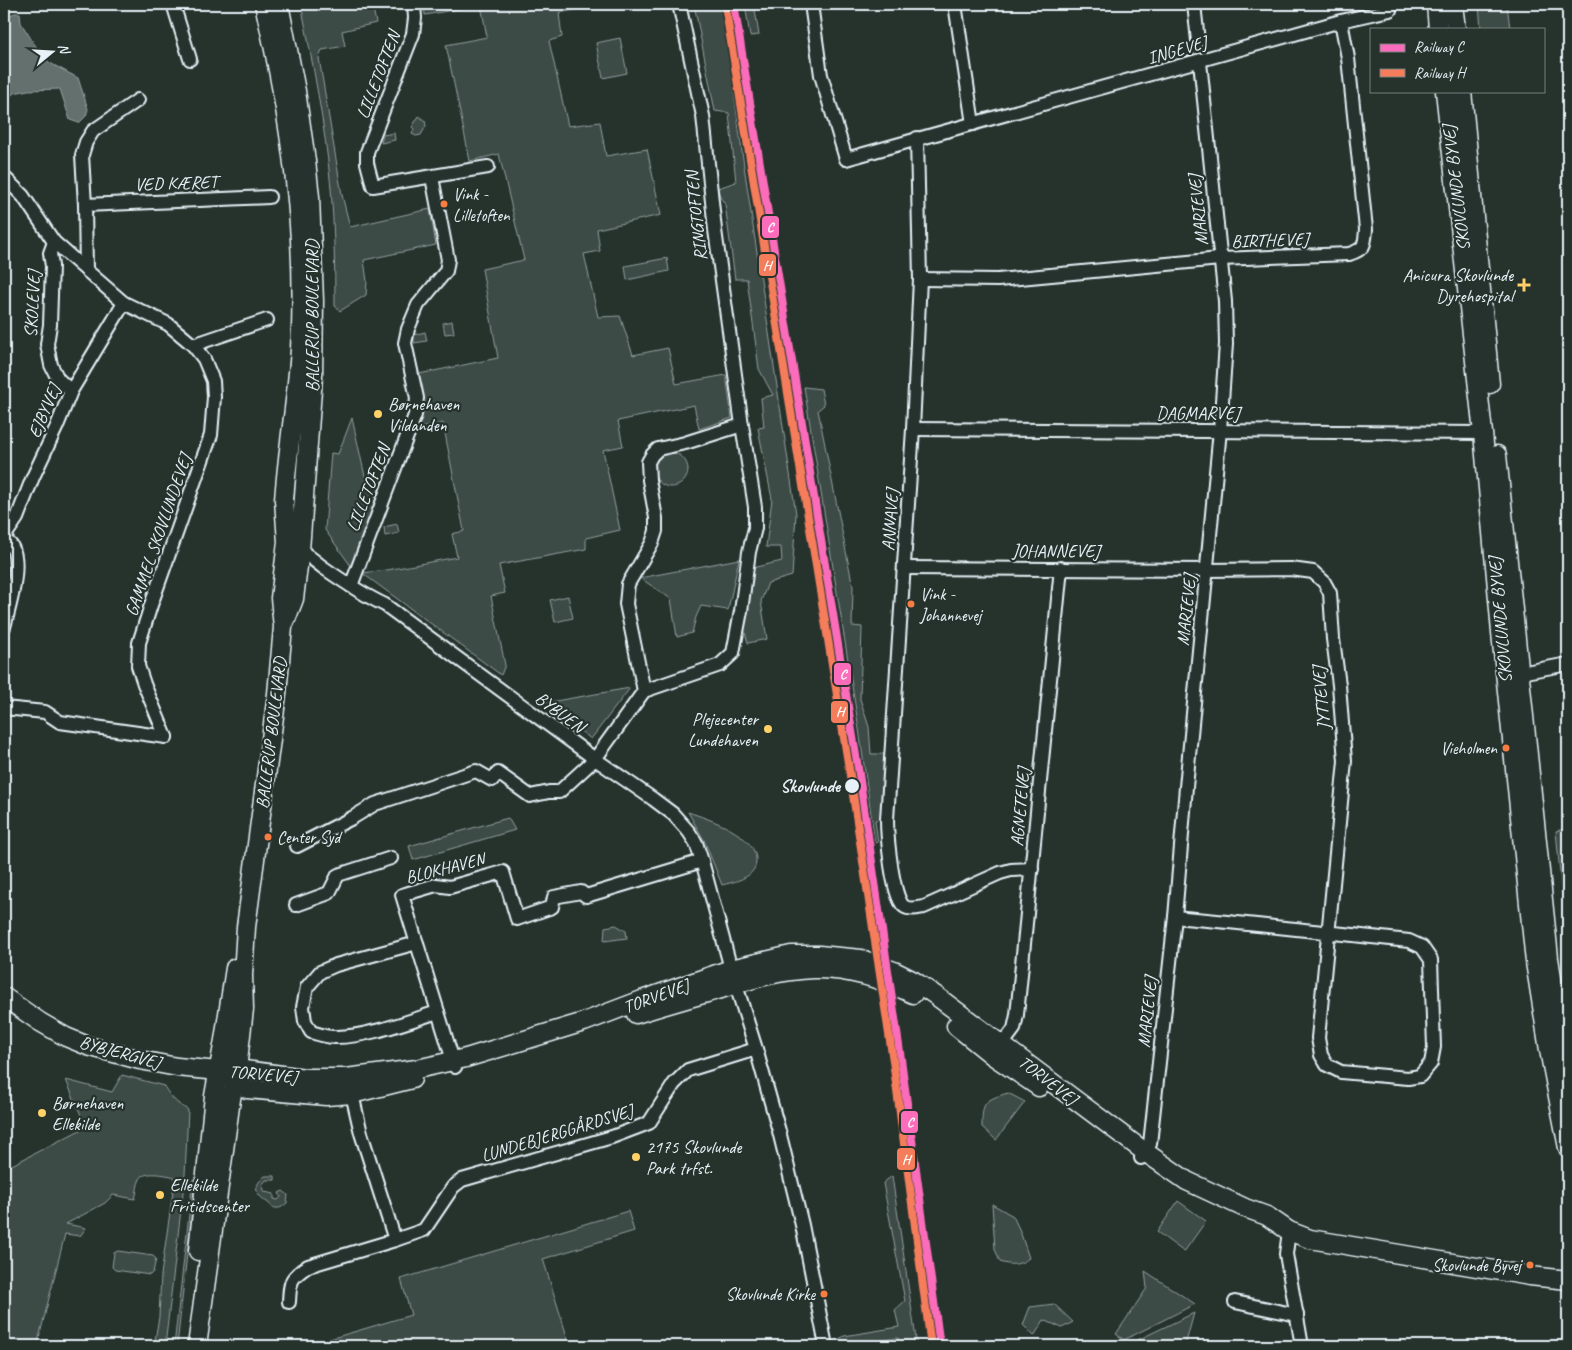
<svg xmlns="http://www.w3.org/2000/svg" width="1572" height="1350" viewBox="0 0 1572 1350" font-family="Caveat,sans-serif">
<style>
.green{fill:#3e4b47;stroke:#939ea0}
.water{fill:#636f6d;stroke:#98a3a5}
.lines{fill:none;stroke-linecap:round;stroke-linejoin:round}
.street-casing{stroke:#e8f1f8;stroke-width:16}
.secondary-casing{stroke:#e8f1f8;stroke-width:21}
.street{stroke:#26332d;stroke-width:12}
.secondary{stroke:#26332d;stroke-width:18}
.rail-1-casing{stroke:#26332d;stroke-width:11}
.rail-2-casing{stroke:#26332d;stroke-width:11}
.rail-1{stroke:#fb6dba;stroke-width:8}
.rail-2{stroke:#f67d5b;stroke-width:8}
.bus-dot{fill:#f77d43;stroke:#26332d;stroke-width:2}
.poi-dot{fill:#ffd166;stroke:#26332d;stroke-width:2}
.stop-dot{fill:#e8f1f8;stroke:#26332d;stroke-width:2}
.labels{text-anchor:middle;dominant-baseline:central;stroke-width:4.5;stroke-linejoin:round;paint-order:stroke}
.bus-label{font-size:17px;fill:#e8f1f8;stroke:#26332d;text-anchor:start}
.street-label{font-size:18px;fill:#e8f1f8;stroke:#26332d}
.poi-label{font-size:18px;fill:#e8f1f8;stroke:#26332d;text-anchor:start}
.stop-label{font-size:18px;font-weight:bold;fill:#e8f1f8;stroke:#26332d;text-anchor:end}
.line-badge{stroke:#26332d;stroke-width:2}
.badge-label{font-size:14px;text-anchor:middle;font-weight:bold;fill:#fff}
</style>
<rect width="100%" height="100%" fill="#26332d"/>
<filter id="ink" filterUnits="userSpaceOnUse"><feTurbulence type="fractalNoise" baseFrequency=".02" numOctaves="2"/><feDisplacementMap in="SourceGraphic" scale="10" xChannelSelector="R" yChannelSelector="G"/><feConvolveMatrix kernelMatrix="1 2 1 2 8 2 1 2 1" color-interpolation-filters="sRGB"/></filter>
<g filter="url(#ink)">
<!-- green -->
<g class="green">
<path d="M 301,4 L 372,4 L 376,23 L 342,31 L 345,46 L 322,50 L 319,58 L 342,195 L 350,227 L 430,209 L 436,245 L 364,260 L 367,281 L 366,295 L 340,311 L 335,306 C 335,267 334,227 331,188 C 325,126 313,65 301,4 Z"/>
<path d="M 424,4 L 606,4 L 559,13 L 562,37 L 549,41 L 568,126 L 600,122 L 606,156 L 647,149 L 661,215 L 597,229 L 600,251 L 584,254 L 598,317 L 620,316 L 633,355 L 668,348 L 676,384 L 726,375 L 732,418 L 699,429 L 694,405 L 618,421 L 623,446 L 603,450 L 620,530 L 586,538 L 586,549 L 499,565 L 505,593 L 491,596 L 505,665 L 501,675 L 362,573 L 387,570 L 457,557 L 452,534 L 464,531 L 443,423 L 416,429 L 423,405 L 419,374 L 498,358 L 482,269 L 524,260 L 499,154 L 470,161 L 446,45 L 487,37 L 481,5 L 425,15 Z"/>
<path d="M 694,4 L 722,4 L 743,159 L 796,514 L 792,576 L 768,583 L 761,601 L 767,639 L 748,643 L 741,618 L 752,568 L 782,561 L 781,547 L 766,547 L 772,499 L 758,428 L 764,427 L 761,398 L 773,395 L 759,369 L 747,279 L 735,279 L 725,204 L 720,197 L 718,188 L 736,182 L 729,113 L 715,111 Z"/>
<path d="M 745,4 L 754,4 L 759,35 L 750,36 Z"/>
<path d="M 1479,4 L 1507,4 L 1510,29 L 1481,29 Z"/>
<path d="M 620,38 L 627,73 L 603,78 L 596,43 Z"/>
<path d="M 419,116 L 425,121 L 426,126 L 421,135 L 416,136 L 412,134 L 414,129 L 412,127 Z"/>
<path d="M 394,133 L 395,140 L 381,143 L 383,135 Z"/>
<path d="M 667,258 L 669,271 L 627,280 L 625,266 Z"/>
<path d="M 452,321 L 454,333 L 445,334 L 443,323 Z"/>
<path d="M 425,332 L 427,341 L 414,343 L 414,335 Z"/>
<path d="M 804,387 L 821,389 L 824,405 L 818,410 L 853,587 L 852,626 L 862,627 L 860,699 L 869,727 L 871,754 L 884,754 L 883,819 L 875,820 L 878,842 L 875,843 L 859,729 Z"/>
<path d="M 352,418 L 368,490 L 380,494 L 351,566 L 325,530 L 331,453 L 338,454 Z"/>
<circle cx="671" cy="470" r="17"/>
<path d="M 397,524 L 399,533 L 385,536 L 384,527 Z"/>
<path d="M 739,559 L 728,610 L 701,606 L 696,617 L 692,633 L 677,637 L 671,599 L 640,578 Z"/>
<path d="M 568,596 L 573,618 L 555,622 L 550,600 Z"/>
<path d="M 630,688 L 591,739 L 544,703 Z"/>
<path d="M 688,812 C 709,819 759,835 756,863 C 754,878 734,882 722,885 L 704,840 Z"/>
<path d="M 508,818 L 515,830 L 413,860 L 409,846 Z"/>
<path d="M 1568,828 L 1568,893 L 1562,894 L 1556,831 Z"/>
<path d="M 616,925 L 626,931 L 627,938 L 604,941 L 605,927 Z"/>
<path d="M 122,1075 L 164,1086 C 171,1098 176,1103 188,1110 L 185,1175 L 165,1346 L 154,1346 L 159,1317 L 161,1275 L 175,1177 C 167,1175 144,1170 140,1179 C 137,1184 137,1193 135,1199 L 113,1195 L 105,1203 L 66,1224 L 86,1228 L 80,1236 L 65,1234 L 37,1346 L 4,1346 L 4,1169 L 86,1127 L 66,1080 L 112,1092 Z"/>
<path d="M 1008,1093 L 1025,1102 L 996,1140 L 982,1127 C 982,1102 984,1100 1008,1093 Z"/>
<path d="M 265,1176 L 275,1176 L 275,1180 L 266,1180 L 262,1185 L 265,1192 L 274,1194 L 274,1199 L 278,1200 L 281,1197 L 279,1193 L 283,1191 L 288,1195 L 287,1203 C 284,1205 281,1209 276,1208 C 272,1208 270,1204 267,1202 C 254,1193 253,1186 265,1176 Z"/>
<path d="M 892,1176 L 917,1346 L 900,1346 L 898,1338 L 841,1346 L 834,1342 L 844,1336 L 899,1327 L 895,1310 L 905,1301 L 883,1183 Z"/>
<path d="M 193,1179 L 195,1180 L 177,1346 L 174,1346 Z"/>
<path d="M 1178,1201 L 1206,1221 L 1184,1252 L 1157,1232 Z"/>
<path d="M 992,1204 L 1013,1216 L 1020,1231 L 1029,1258 C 1020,1265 1011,1266 1000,1262 L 995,1249 Z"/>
<path d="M 628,1211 L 634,1231 L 543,1259 L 570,1346 L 306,1346 L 411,1315 L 401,1279 Z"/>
<path d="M 118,1251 L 153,1256 L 156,1259 L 153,1272 L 150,1275 L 115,1270 L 112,1267 L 114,1253 Z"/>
<path d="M 1145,1271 L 1195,1304 L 1124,1340 L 1116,1334 L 1147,1288 Z"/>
<path d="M 1054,1304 L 1073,1322 L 1062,1328 L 1044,1320 L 1034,1336 L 1023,1325 L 1030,1307 Z"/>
<path d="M 1194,1313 L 1185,1346 L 1125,1346 Z"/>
</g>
<!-- water -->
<path class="water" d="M 15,13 L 20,13 L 21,23 L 42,56 L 50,63 L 78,78 L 88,109 L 86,116 L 79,123 L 70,120 L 60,89 L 28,90 L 14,93 L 4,102 L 4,17 Z"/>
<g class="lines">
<defs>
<g id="street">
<path d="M 173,4 L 190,59"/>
<path d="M 414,4 L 415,18 L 413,34 L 367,152 L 367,163 L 373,186 L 488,167"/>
<path d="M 811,4 L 821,75 L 846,159 L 1341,21 L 1390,10"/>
<path d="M 955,4 L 973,124"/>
<path d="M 1194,4 L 1198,41"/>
<path d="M 917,138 L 920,279 L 913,429 L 887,819 C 887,834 892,900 905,907 C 910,910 918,908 924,907 L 1000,873 L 1011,870 L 1032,869"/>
<path d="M 4,177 L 23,196 L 54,242 L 86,270 L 124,303 L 168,324 L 193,345 L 204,359 L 213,381 L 214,397 L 211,435 L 151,605 L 139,643 L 138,666 L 144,684 L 166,737"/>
<path d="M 85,205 L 269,197"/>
<path d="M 54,242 L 50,253 L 52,266 L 50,325 L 47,344 L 51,365 L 58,379 L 71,391"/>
<path d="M 86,270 L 85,205 L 82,155 L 86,142 L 93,131 L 138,100"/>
<path d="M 920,279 L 998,280 L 1220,259 L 1349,254 C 1365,249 1365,245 1366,229 L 1348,58 L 1341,21"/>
<path d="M 193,345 L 267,320"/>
<path d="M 913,429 L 1483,433"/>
<path d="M 4,537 L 17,518 L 33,477 L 57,426 L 71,391 L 124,303"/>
<path d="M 4,539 C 6,541 11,544 12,547 C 22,564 9,609 4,627"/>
<path d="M 295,549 C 305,551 315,562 324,568 C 344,582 364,595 385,605 L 595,759 L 653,799 L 673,814 L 689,832 L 696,843 L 702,861 L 731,969 L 756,1049 L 779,1131 L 802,1225 L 826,1346"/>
<path d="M 904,568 L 1207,570 L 1291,569 L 1313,572 L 1324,582 L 1330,593 L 1333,639 L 1339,685 L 1345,761 L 1318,1038 L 1321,1055 L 1327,1065 L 1341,1072 L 1408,1078 L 1420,1076 L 1431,1063 L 1434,1047 L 1431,960 L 1422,947 L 1409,941 C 1331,933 1253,924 1175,917"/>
<path d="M 351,586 L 415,415 L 417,398 L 405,343 L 408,329 L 418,305 L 446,271 L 448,260 L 432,177"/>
<path d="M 1520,673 L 1568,664"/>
<path d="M 644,691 L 626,604 L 628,584 L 652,543 L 656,531 L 656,518 L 649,480 L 648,462 L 652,455 L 658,449 L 685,443 L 742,425"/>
<path d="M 4,708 L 45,712 L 60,722 L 166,737"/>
<path d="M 297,846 L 352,818 L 375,804 L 476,771 L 492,780 L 498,773 L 530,796 L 549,792 L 559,792 L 595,759 L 644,691 L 720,665 L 733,653 L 741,611 L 749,552 L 755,528 L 755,507 L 742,425 L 715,230 L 703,116 L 679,4"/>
<path d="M 296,905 L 329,893 L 338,875 L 391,858"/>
<path d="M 417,943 L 336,965 L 320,972 L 307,987 L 303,1007 L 305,1021 L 311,1032 C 318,1034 326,1037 334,1037 C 364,1038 409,1021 438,1012"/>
<path d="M 1002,1045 L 1014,1029 L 1017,1015 L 1061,568"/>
<path d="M 455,1067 L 402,895 L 436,885 L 450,887 L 503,872 L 517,919 L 552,907 L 554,897 L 581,892 L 586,896 L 702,861"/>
<path d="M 352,1094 L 361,1133 L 395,1240"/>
<path d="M 1141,1158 L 1150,1144 L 1175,917 L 1186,787 L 1220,430 L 1226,344 L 1225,301 L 1200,62"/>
<path d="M 1289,1231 L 1286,1254 L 1302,1346"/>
<path d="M 289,1302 C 290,1281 290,1278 308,1266 L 395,1240 L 424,1230 L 453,1187 L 462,1180 L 612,1137 L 649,1123 L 674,1084 L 688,1070 L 756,1049"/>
<path d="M 1235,1302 L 1297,1315"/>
</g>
<g id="secondary">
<path d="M 279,4 L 296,91 L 306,161 L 310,197 L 314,301 L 313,377 L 300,550 L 294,599 L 285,622"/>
<path d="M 1436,4 L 1438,29"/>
<path d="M 1453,4 L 1456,29"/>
<path d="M 1445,91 L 1483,433 L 1502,643 L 1535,962 L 1549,1050 L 1568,1148"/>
<path d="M 1462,91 L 1490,384"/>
<path d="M 1497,455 L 1549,958 L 1560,1031 L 1568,1068"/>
<path d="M 4,997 L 40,1022 L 66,1037 L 88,1046 L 140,1060 L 177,1067 L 218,1071 L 237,1069 L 305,1078 L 346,1078 L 417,1069 L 466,1058 L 584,1022 L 642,1000 L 731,969 L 791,955 L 819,955 L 861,959 L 894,971 L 914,981 L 935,995 L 1145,1152 L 1187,1181 L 1245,1208 L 1267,1216 L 1289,1231 L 1310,1239 L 1530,1276 L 1568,1280"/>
<path d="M 636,1014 C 664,1005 693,997 721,989 C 751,979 781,970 814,969 C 848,968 882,979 913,994"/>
<path d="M 956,1026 L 992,1055 L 1039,1087"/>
<path d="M 227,1076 L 247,1089 L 326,1096 L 352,1094 L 412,1079"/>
<path d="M 198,1251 L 214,1096 L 224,1040 L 235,968"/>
<path d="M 197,1346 L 231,1099 L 237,1069 L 244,1009 L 243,975 L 246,927 L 277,694 L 283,627 L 280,598 L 287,542 L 284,500 L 285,488 C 289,441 297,395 300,349 C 307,232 290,117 264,4"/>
</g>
</defs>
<!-- street casing -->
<use href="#street" class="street-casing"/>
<!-- secondary casing -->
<use href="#secondary" class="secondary-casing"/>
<!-- street -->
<use href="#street" class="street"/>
<!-- secondary -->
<use href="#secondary" class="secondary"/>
<defs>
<path id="rail-1" d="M 734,4 L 859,774 L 901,1059 L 940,1346"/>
<path id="rail-2" d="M 725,5 L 850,775 L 893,1061 L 931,1346"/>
</defs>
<!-- rail-1 casing -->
<use href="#rail-1" class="rail-1-casing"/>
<!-- rail-2 casing -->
<use href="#rail-2" class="rail-2-casing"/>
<!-- rail-1 -->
<use href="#rail-1" class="rail-1"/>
<!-- rail-2 -->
<use href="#rail-2" class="rail-2"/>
</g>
</g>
<!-- markers -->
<g class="bus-dot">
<circle cx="444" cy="204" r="4.5"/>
<circle cx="911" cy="604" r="4.5"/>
<circle cx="1506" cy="748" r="4.5"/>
<circle cx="268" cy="837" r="4.5"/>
<circle cx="1530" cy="1265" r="4.5"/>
<circle cx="824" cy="1294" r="4.5"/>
</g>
<g class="poi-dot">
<path d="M1521.5 277.5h5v5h5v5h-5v5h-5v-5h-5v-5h5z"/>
<circle cx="378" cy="414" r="5"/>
<circle cx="768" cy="729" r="5"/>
<circle cx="42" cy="1113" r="5"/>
<circle cx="636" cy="1157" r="5"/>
<circle cx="160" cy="1195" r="5"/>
</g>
<circle class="stop-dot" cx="852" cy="786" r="8"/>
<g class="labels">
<!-- bus labels -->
<g class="bus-label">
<text x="453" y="194">Vink -<tspan x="453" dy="21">Lilletoften</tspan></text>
<text x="920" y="594">Vink -<tspan x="920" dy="21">Johannevej</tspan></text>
<text x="1497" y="748" text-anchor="end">Vieholmen</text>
<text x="277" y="837">Center Syd</text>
<text x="1521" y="1265" text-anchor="end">Skovlunde Byvej</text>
<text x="815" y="1294" text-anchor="end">Skovlunde Kirke</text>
</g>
<!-- street labels -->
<g class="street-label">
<text transform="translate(1177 50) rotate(-16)">INGEVEJ</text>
<text transform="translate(378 75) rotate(-69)">LILLETOFTEN</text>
<text transform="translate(176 183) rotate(-2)">VED KÆRET</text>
<text transform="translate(1456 188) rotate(-97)">SKOVLUNDE BYVEJ</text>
<text transform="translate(1198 210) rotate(-96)">MARIEVEJ</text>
<text transform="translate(696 216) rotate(-96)">RINGTOFTEN</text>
<text transform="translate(1270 240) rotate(-2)">BIRTHEVEJ</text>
<text transform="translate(32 304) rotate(-87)">SKOLEVEJ</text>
<text transform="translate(312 316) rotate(-90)">BALLERUP BOULEVARD</text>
<text transform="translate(44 411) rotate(-67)">EJBYVEJ</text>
<text x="1198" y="413">DAGMARVEJ</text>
<text transform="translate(368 488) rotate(-69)">LILLETOFTEN</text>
<text transform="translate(890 520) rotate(-86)">ANNAVEJ</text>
<text transform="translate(158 535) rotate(-71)">GAMMEL SKOVLUNDEVEJ</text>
<text x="1056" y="551">JOHANNEVEJ</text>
<text transform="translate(1186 610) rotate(-84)">MARIEVEJ</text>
<text transform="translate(1500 620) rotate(-95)">SKOVLUNDE BYVEJ</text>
<text transform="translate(1321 698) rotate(-95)">JYTTEVEJ</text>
<text transform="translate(560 712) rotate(36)">BYBUEN</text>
<text transform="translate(271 733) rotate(-83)">BALLERUP BOULEVARD</text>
<text transform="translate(1020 807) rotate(-85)">AGNETEVEJ</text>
<text transform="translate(445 868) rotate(-14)">BLOKHAVEN</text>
<text transform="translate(656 996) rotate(-20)">TORVEVEJ</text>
<text transform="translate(1147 1012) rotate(-84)">MARIEVEJ</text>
<text transform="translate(120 1052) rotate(15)">BYBJERGVEJ</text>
<text transform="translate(263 1074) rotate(5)">TORVEVEJ</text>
<text transform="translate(1048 1080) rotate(37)">TORVEVEJ</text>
<text transform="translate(557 1133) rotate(-17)">LUNDEBJERGGÅRDSVEJ</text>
</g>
<!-- poi labels -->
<g class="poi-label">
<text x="1513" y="275" text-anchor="end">Anicura Skovlunde<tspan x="1513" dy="21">Dyrehospital</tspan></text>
<text x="388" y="404">Børnehaven<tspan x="388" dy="21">Vildanden</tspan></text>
<text x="758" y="719" text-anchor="end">Plejecenter<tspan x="758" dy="21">Lundehaven</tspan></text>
<text x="52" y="1103">Børnehaven<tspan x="52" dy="21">Ellekilde</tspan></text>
<text x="646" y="1147">2175 Skovlunde<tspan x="646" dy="21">Park trfst.</tspan></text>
<text x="170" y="1185">Ellekilde<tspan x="170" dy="21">Fritidscenter</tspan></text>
</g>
<!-- stop labels -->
<g class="stop-label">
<text x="840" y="786">Skovlunde</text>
</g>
</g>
<g class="line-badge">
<rect x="761" y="215" width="19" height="24" rx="5" fill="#fb6dba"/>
<rect x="758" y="253" width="19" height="24" rx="5" fill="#f67d5b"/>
<rect x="833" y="662" width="19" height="24" rx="5" fill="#fb6dba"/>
<rect x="830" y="700" width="19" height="24" rx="5" fill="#f67d5b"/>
<rect x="900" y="1110" width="19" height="24" rx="5" fill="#fb6dba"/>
<rect x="896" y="1147" width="20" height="24" rx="5" fill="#f67d5b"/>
</g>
<g class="badge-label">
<text x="770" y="232">C</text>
<text x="767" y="270">H</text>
<text x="843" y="679">C</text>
<text x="840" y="716">H</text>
<text x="910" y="1127">C</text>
<text x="906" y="1164">H</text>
</g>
<!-- margin -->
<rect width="1572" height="1350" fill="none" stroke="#26332d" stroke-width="20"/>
<rect x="10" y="10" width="1552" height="1330" fill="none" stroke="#e8f1f8" stroke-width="2" filter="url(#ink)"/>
<!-- legend -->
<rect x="1370" y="28" width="175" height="65" fill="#26332d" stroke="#747f7e"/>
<rect x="1380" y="44" width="25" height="8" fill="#fb6dba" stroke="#747f7e"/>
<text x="1414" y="52" font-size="15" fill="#e8f1f8">Railway C</text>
<rect x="1380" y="69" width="25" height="8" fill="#f67d5b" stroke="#747f7e"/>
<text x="1414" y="78" font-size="15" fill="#e8f1f8">Railway H</text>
<!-- north arrow -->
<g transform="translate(52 52) rotate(72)" stroke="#26332d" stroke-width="4" paint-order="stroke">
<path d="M0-4L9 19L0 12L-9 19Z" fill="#e8f1f8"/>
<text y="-8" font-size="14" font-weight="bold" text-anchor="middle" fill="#e8f1f8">N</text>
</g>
</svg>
